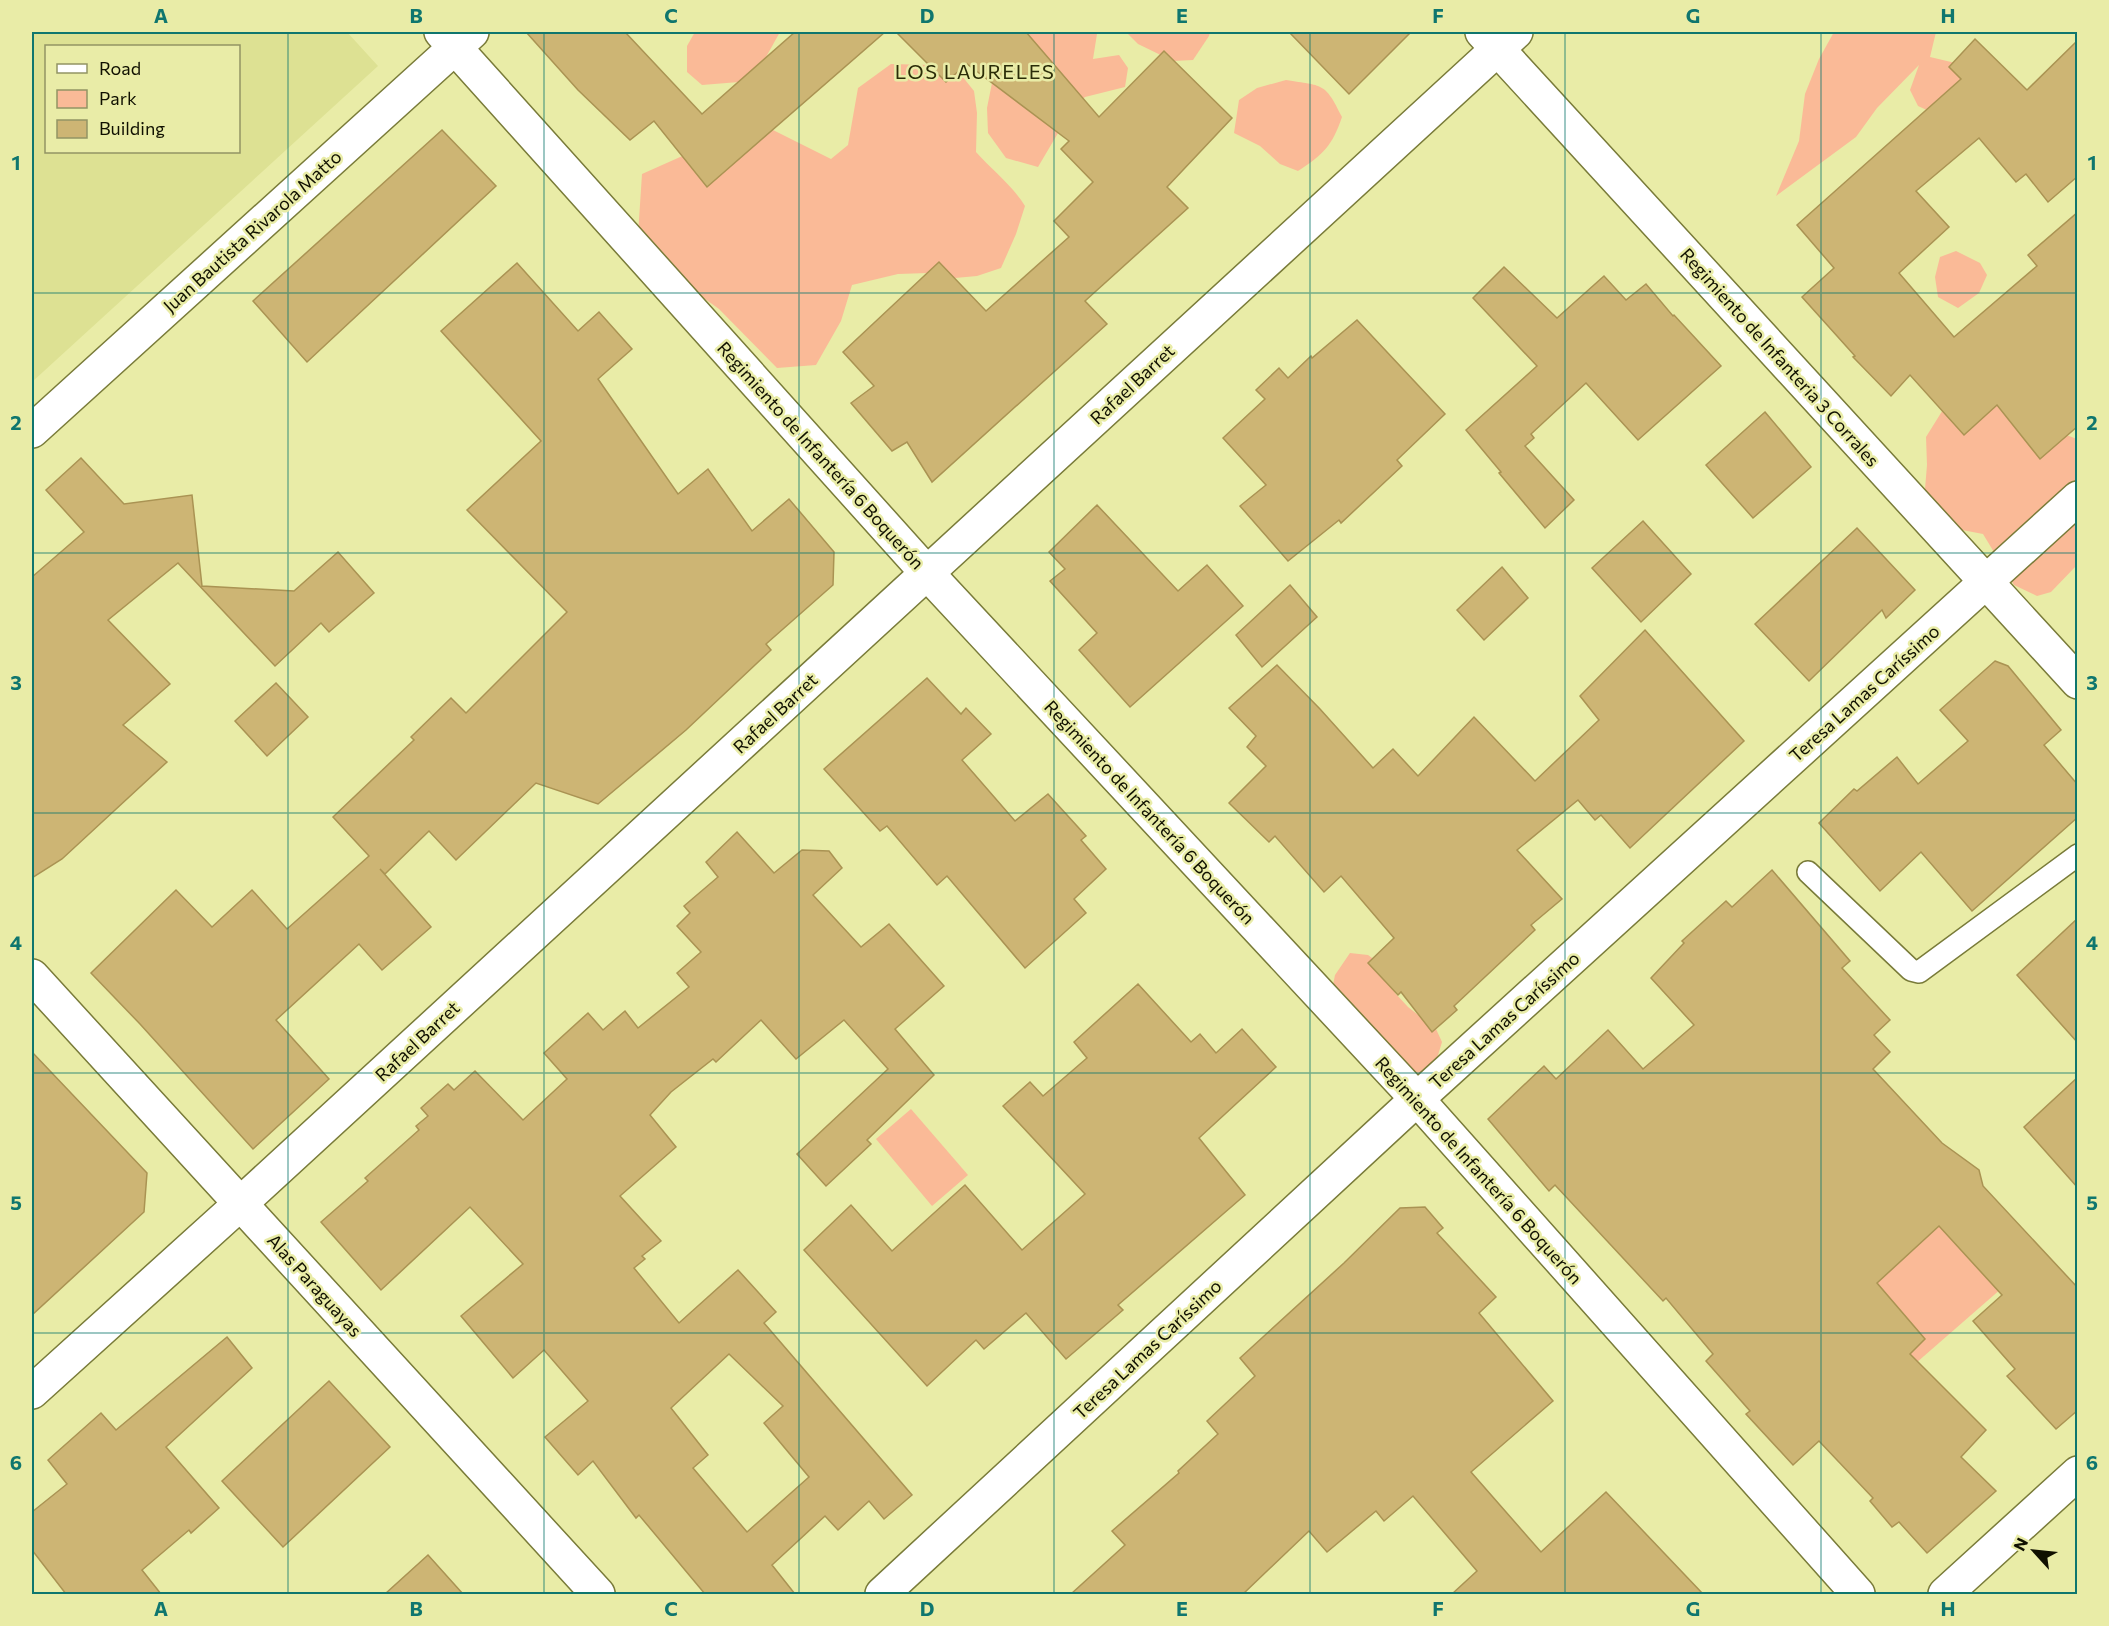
<svg xmlns="http://www.w3.org/2000/svg" width="2109" height="1626" viewBox="0 0 2109 1626" font-family="Commissioner,sans-serif">
<style>
.built{fill:#dde193;fill-rule:evenodd}
.green{fill:#faba97}
.building{fill:#cdb574;stroke:#aa9353;stroke-width:1.5;fill-rule:evenodd}
.lines{fill:none;stroke-linecap:round;stroke-linejoin:round}
.service-casing{stroke:#797b39;stroke-width:24}
.minor-casing{stroke:#797b39;stroke-width:36}
.tertiary-casing{stroke:#797b39;stroke-width:36}
.service{stroke:#fff;stroke-width:21}
.minor{stroke:#fff;stroke-width:33}
.tertiary{stroke:#fff;stroke-width:33}
.grid{fill:none;stroke:#0f766e;stroke-width:1.5;stroke-opacity:0.55}
.labels{text-anchor:middle;dominant-baseline:central;stroke-width:5;stroke-linejoin:round;paint-order:stroke}
.street-label{font-size:18px;fill:#101000;stroke:#e9eca7}
.neighbourhood-label{font-size:20px;letter-spacing:1.5px;fill:#2b2c08;stroke:#e9eca7}
.neatline{fill:none;stroke:#0f766e;stroke-width:2}
.grid-label{font-size:20px;text-anchor:middle;font-weight:bold;fill:#0f766e}
</style>
<rect width="100%" height="100%" fill="#e9eca7"/>
<!-- built -->
<path class="built" d="M 32,32 L 347,32 L 378,66 L 32,382 ZM 46,46 L 238,46 L 238,152 L 46,152 Z"/>
<!-- green -->
<g class="green">
<path d="M 695,32 L 780,32 L 766,57 L 739,82 L 702,85 L 687,72 L 687,46 Z"/>
<path d="M 1013,32 L 1104,32 L 1097,34 L 1093,59 L 1119,55 L 1128,68 L 1125,87 L 1085,97 L 1074,106 L 1038,167 L 1006,158 L 988,133 L 987,108 L 992,83 Z"/>
<path d="M 1126,32 L 1210,32 L 1209,36 L 1193,60 L 1173,61 L 1138,44 Z"/>
<path d="M 1834,32 L 1936,32 L 1930,57 L 1968,66 L 1953,122 L 1918,106 L 1910,90 L 1919,65 L 1877,108 L 1856,137 L 1776,196 L 1799,141 L 1805,94 L 1819,59 Z"/>
<path d="M 891,64 L 929,65 L 958,71 L 974,91 L 977,113 L 976,152 C 992,170 1012,185 1025,206 L 1016,234 L 1001,268 L 977,276 L 955,278 L 928,273 L 898,274 L 852,285 L 841,321 L 816,365 L 777,368 L 719,309 L 637,250 L 642,174 L 725,137 L 773,130 L 831,159 L 848,145 L 858,88 Z"/>
<path d="M 1286,80 C 1323,86 1325,82 1342,117 C 1332,146 1324,154 1298,171 L 1280,164 L 1260,146 L 1234,133 L 1239,100 L 1257,88 Z"/>
<path d="M 1956,251 L 1980,263 L 1987,275 L 1979,293 L 1958,308 L 1938,297 L 1935,277 L 1940,257 Z"/>
<path d="M 1982,383 L 2053,430 L 2077,439 L 2078,442 L 2077,565 L 2051,592 L 2037,596 L 2014,585 L 1983,534 L 1931,524 L 1924,501 L 1927,465 L 1926,437 L 1949,400 Z"/>
<path d="M 1350,953 L 1368,955 L 1383,966 L 1395,993 L 1408,1007 L 1436,1029 L 1442,1042 L 1435,1065 L 1425,1085 L 1329,1005 L 1335,975 Z"/>
<path d="M 911,1109 L 968,1175 L 932,1206 L 876,1139 Z"/>
<path d="M 1929,1195 L 2002,1288 L 1908,1370 L 1831,1275 Z"/>
</g>
<!-- building -->
<g class="building">
<path d="M 526,32 L 625,32 L 702,114 L 795,32 L 885,32 L 707,187 L 654,121 L 630,140 L 578,90 Z"/>
<path d="M 896,32 L 1026,32 L 1099,117 L 1164,51 L 1232,118 L 1167,187 L 1188,208 L 1085,301 L 1107,324 L 932,482 L 907,442 L 892,451 L 851,403 L 874,386 L 843,352 L 939,262 L 986,311 L 1069,237 L 1054,221 L 1093,182 L 1061,149 L 1069,141 L 967,64 L 946,82 Z"/>
<path d="M 1289,32 L 1411,32 L 1349,94 Z"/>
<path d="M 1975,39 L 2027,90 L 2078,40 L 2078,176 L 2048,202 L 2026,174 L 2016,182 L 1979,138 L 1916,191 L 1949,227 L 1899,273 L 1954,337 L 2037,266 L 2028,255 L 2078,212 L 2078,426 L 2040,459 L 1997,405 L 1964,435 L 1910,375 L 1891,396 L 1853,357 L 1855,356 L 1802,297 L 1834,268 L 1797,225 L 1961,79 L 1949,67 Z"/>
<path d="M 442,130 L 496,186 L 307,362 L 253,301 Z"/>
<path d="M 517,263 L 578,331 L 599,312 L 632,349 L 598,379 L 678,494 L 708,469 L 752,531 L 789,499 L 834,552 L 833,585 L 766,644 L 771,650 L 686,730 L 598,804 L 536,783 L 456,860 L 429,831 L 385,874 L 380,869 L 431,927 L 382,970 L 359,944 L 276,1020 L 329,1079 L 253,1149 L 140,1024 L 91,973 L 176,890 L 212,927 L 252,890 L 287,929 L 369,856 L 333,817 L 414,740 L 411,737 L 451,698 L 466,713 L 567,612 L 467,510 L 541,441 L 441,331 Z"/>
<path d="M 1504,267 L 1557,318 L 1604,276 L 1626,300 L 1646,284 L 1673,316 L 1674,315 L 1721,366 L 1638,440 L 1586,383 L 1531,434 L 1534,438 L 1525,446 L 1574,500 L 1545,528 L 1499,473 L 1501,472 L 1466,430 L 1537,366 L 1473,298 Z"/>
<path d="M 1357,320 L 1445,414 L 1397,460 L 1402,466 L 1341,523 L 1339,520 L 1288,561 L 1240,506 L 1266,485 L 1223,438 L 1265,399 L 1256,390 L 1279,368 L 1288,378 L 1311,356 L 1312,358 Z"/>
<path d="M 1765,412 L 1811,467 L 1753,518 L 1706,465 Z"/>
<path d="M 81,458 L 124,504 L 192,495 L 202,586 L 294,591 L 338,552 L 374,593 L 329,632 L 321,623 L 275,666 L 178,563 L 108,620 L 170,684 L 123,725 L 167,762 L 62,859 L 32,878 L 32,577 L 84,532 L 46,490 Z"/>
<path d="M 1097,505 L 1178,591 L 1207,565 L 1243,606 L 1130,707 L 1079,650 L 1097,633 L 1050,581 L 1065,569 L 1049,552 Z"/>
<path d="M 1643,521 L 1691,574 L 1641,622 L 1592,568 Z"/>
<path d="M 1857,528 L 1915,590 L 1886,618 L 1882,610 L 1809,681 L 1755,624 Z"/>
<path d="M 1502,567 L 1528,598 L 1484,640 L 1457,610 Z"/>
<path d="M 1290,585 L 1317,617 L 1262,667 L 1236,635 Z"/>
<path d="M 1645,630 L 1744,741 L 1630,848 L 1601,815 L 1595,820 L 1578,800 L 1517,850 L 1562,899 L 1531,925 L 1535,930 L 1454,1006 L 1457,1010 L 1432,1032 L 1401,992 L 1398,995 L 1368,963 L 1394,938 L 1341,876 L 1324,892 L 1275,836 L 1269,842 L 1229,803 L 1266,766 L 1247,747 L 1256,736 L 1229,708 L 1277,665 L 1320,709 L 1373,768 L 1393,749 L 1418,776 L 1474,717 L 1535,781 L 1599,720 L 1580,696 Z"/>
<path d="M 1995,661 L 2008,666 L 2061,730 L 2044,745 L 2078,785 L 2078,817 L 1972,911 L 1921,852 L 1880,891 L 1819,823 L 1854,789 L 1857,791 L 1897,757 L 1918,784 L 1968,741 L 1940,710 Z"/>
<path d="M 927,678 L 961,714 L 966,708 L 991,734 L 962,760 L 1015,821 L 1048,794 L 1086,836 L 1081,840 L 1106,869 L 1074,899 L 1086,913 L 1025,968 L 947,876 L 937,885 L 887,826 L 880,831 L 824,769 Z"/>
<path d="M 276,683 L 308,717 L 267,756 L 235,721 Z"/>
<path d="M 737,832 L 774,873 L 802,850 L 829,851 L 842,868 L 813,895 L 861,947 L 889,924 L 944,986 L 895,1029 L 934,1075 L 867,1140 L 871,1144 L 826,1186 L 797,1154 L 888,1069 L 844,1020 L 796,1059 L 761,1020 L 716,1062 L 713,1059 L 671,1092 L 650,1115 L 676,1147 L 620,1196 L 661,1241 L 642,1256 L 645,1259 L 634,1268 L 679,1323 L 738,1270 L 776,1312 L 764,1323 L 912,1495 L 884,1519 L 869,1501 L 838,1530 L 825,1516 L 772,1565 L 795,1594 L 705,1594 L 639,1515 L 636,1518 L 593,1461 L 578,1475 L 545,1437 L 588,1401 L 544,1350 L 513,1378 L 461,1316 L 523,1264 L 470,1207 L 381,1290 L 321,1222 L 368,1181 L 365,1178 L 419,1130 L 416,1126 L 428,1116 L 421,1108 L 448,1084 L 454,1090 L 475,1071 L 523,1120 L 567,1079 L 544,1053 L 588,1013 L 603,1030 L 625,1011 L 638,1028 L 689,987 L 677,973 L 701,952 L 677,926 L 690,913 L 684,906 L 718,877 L 706,862 ZM 729,1354 L 783,1406 L 764,1423 L 809,1477 L 747,1532 L 693,1468 L 708,1455 L 671,1408 Z"/>
<path d="M 1772,870 L 1850,961 L 1842,968 L 1890,1020 L 1874,1035 L 1890,1052 L 1873,1069 L 1942,1143 L 1979,1170 L 1983,1186 L 2078,1288 L 2078,1410 L 2056,1429 L 2007,1376 L 2015,1369 L 1973,1321 L 2002,1295 L 1939,1226 L 1877,1283 L 1925,1339 L 1910,1354 L 1986,1430 L 1961,1457 L 1996,1491 L 1927,1553 L 1899,1522 L 1892,1527 L 1870,1501 L 1873,1498 L 1819,1441 L 1793,1465 L 1746,1414 L 1750,1411 L 1706,1361 L 1713,1354 L 1666,1298 L 1663,1301 L 1555,1185 L 1549,1191 L 1488,1119 L 1544,1066 L 1556,1079 L 1608,1030 L 1643,1069 L 1694,1025 L 1651,978 L 1684,943 L 1682,941 L 1726,901 L 1732,907 Z"/>
<path d="M 2078,918 L 2078,1043 L 2017,975 Z"/>
<path d="M 1138,984 L 1191,1042 L 1200,1034 L 1216,1053 L 1242,1029 L 1276,1067 L 1199,1138 L 1245,1195 L 1118,1305 L 1123,1310 L 1066,1359 L 1026,1313 L 984,1349 L 976,1340 L 927,1386 L 804,1250 L 851,1205 L 892,1251 L 965,1185 L 1022,1250 L 1085,1194 L 1003,1106 L 1030,1082 L 1043,1096 L 1087,1058 L 1074,1042 Z"/>
<path d="M 32,1052 L 147,1173 L 144,1212 L 32,1315 Z"/>
<path d="M 2078,1077 L 2078,1188 L 2024,1127 Z"/>
<path d="M 1425,1207 L 1443,1228 L 1437,1233 L 1496,1297 L 1479,1313 L 1553,1401 L 1471,1472 L 1541,1552 L 1606,1492 L 1703,1594 L 1452,1594 L 1477,1571 L 1413,1496 L 1384,1521 L 1376,1511 L 1327,1552 L 1309,1531 L 1243,1594 L 1071,1594 L 1125,1545 L 1112,1531 L 1179,1473 L 1178,1471 L 1218,1434 L 1207,1421 L 1255,1376 L 1240,1358 L 1344,1263 L 1400,1208 Z"/>
<path d="M 227,1337 L 252,1368 L 166,1447 L 219,1508 L 191,1533 L 189,1530 L 142,1570 L 161,1594 L 66,1594 L 32,1550 L 32,1512 L 67,1484 L 48,1460 L 101,1413 L 116,1430 Z"/>
<path d="M 329,1381 L 390,1447 L 283,1547 L 222,1481 Z"/>
<path d="M 428,1555 L 463,1594 L 385,1594 Z"/>
</g>
<g class="lines">
<defs>
<path id="service" d="M 1808,872 L 1911,970 L 1919,972 L 2078,855"/>
<g id="minor">
<path d="M 1482,32 L 2078,682"/>
<path d="M 32,431 L 472,32"/>
<path d="M 32,1392 L 240,1204 L 1516,32"/>
<path d="M 882,1594 L 1417,1099 L 2078,498"/>
<path d="M 1945,1594 L 2078,1473"/>
</g>
<g id="tertiary">
<path d="M 441,32 L 927,573 L 1417,1099 L 1858,1594"/>
<path d="M 32,976 L 598,1594"/>
</g>
</defs>
<!-- service casing -->
<use href="#service" class="service-casing"/>
<!-- minor casing -->
<use href="#minor" class="minor-casing"/>
<!-- tertiary casing -->
<use href="#tertiary" class="tertiary-casing"/>
<!-- service -->
<use href="#service" class="service"/>
<!-- minor -->
<use href="#minor" class="minor"/>
<!-- tertiary -->
<use href="#tertiary" class="tertiary"/>
</g>
<!-- grid -->
<path class="grid" d="M 288,32 L 288,1594M 544,32 L 544,1594M 799,32 L 799,1594M 1054,32 L 1054,1594M 1310,32 L 1310,1594M 1565,32 L 1565,1594M 1821,32 L 1821,1594M 32,293 L 2078,293M 32,553 L 2078,553M 32,813 L 2078,813M 32,1073 L 2078,1073M 32,1333 L 2078,1333"/>
<g class="labels">
<!-- street labels -->
<g class="street-label">
<text transform="translate(252 231) rotate(-42)">Juan Bautista Rivarola Matto</text>
<text transform="translate(1780 357) rotate(48)">Regimiento de Infanteria 3 Corrales</text>
<text transform="translate(1132 384) rotate(-43)">Rafael Barret</text>
<text transform="translate(821 455) rotate(48)">Regimiento de Infantería 6 Boquerón</text>
<text transform="translate(1864 693) rotate(-42)">Teresa Lamas Caríssimo</text>
<text transform="translate(775 713) rotate(-43)">Rafael Barret</text>
<text transform="translate(1150 812) rotate(47)">Regimiento de Infantería 6 Boquerón</text>
<text transform="translate(1504 1020) rotate(-42)">Teresa Lamas Caríssimo</text>
<text transform="translate(417 1041) rotate(-43)">Rafael Barret</text>
<text transform="translate(1479 1170) rotate(48)">Regimiento de Infantería 6 Boquerón</text>
<text transform="translate(315 1285) rotate(48)">Alas Paraguayas</text>
<text transform="translate(1147 1349) rotate(-43)">Teresa Lamas Caríssimo</text>
</g>
<!-- neighbourhood labels -->
<g class="neighbourhood-label">
<text x="975" y="71">LOS LAURELES</text>
</g>
</g>
<!-- border -->
<rect width="2109" height="1626" fill="none" stroke="#e9eca7" stroke-width="66"/>
<!-- legend -->
<rect x="45" y="45" width="195" height="108" fill="#e9eca7" stroke="#929464" stroke-width="1.5"/>
<rect x="57" y="64" width="30" height="9" fill="#ffffff" stroke="#929464" stroke-width="1.5"/>
<text x="99" y="75" font-size="18" fill="#101000">Road</text>
<rect x="57" y="90" width="30" height="18" fill="#faba97" stroke="#929464" stroke-width="1.5"/>
<text x="99" y="105" font-size="18" fill="#101000">Park</text>
<rect x="57" y="120" width="30" height="18" fill="#cdb574" stroke="#929464" stroke-width="1.5"/>
<text x="99" y="135" font-size="18" fill="#101000">Building</text>
<!-- north arrow -->
<g transform="translate(2034 1551) rotate(297)" stroke="#e9eca7" stroke-width="4.5" paint-order="stroke">
<path d="M0-4.5L10 22L0 15L-10 22Z" fill="#101000"/>
<text y="-9" font-size="16" font-weight="bold" text-anchor="middle" fill="#101000">N</text>
</g>
<rect x="33" y="33" width="2043" height="1560" class="neatline"/>
<g class="grid-label">
<text x="161" y="23">A</text>
<text x="416" y="23">B</text>
<text x="671" y="23">C</text>
<text x="927" y="23">D</text>
<text x="1182" y="23">E</text>
<text x="1438" y="23">F</text>
<text x="1693" y="23">G</text>
<text x="1948" y="23">H</text>
<text x="16" y="170">1</text>
<text x="2092" y="170">1</text>
<text x="16" y="430">2</text>
<text x="2092" y="430">2</text>
<text x="16" y="690">3</text>
<text x="2092" y="690">3</text>
<text x="16" y="950">4</text>
<text x="2092" y="950">4</text>
<text x="16" y="1210">5</text>
<text x="2092" y="1210">5</text>
<text x="16" y="1470">6</text>
<text x="2092" y="1470">6</text>
<text x="161" y="1616">A</text>
<text x="416" y="1616">B</text>
<text x="671" y="1616">C</text>
<text x="927" y="1616">D</text>
<text x="1182" y="1616">E</text>
<text x="1438" y="1616">F</text>
<text x="1693" y="1616">G</text>
<text x="1948" y="1616">H</text>
</g>
</svg>
